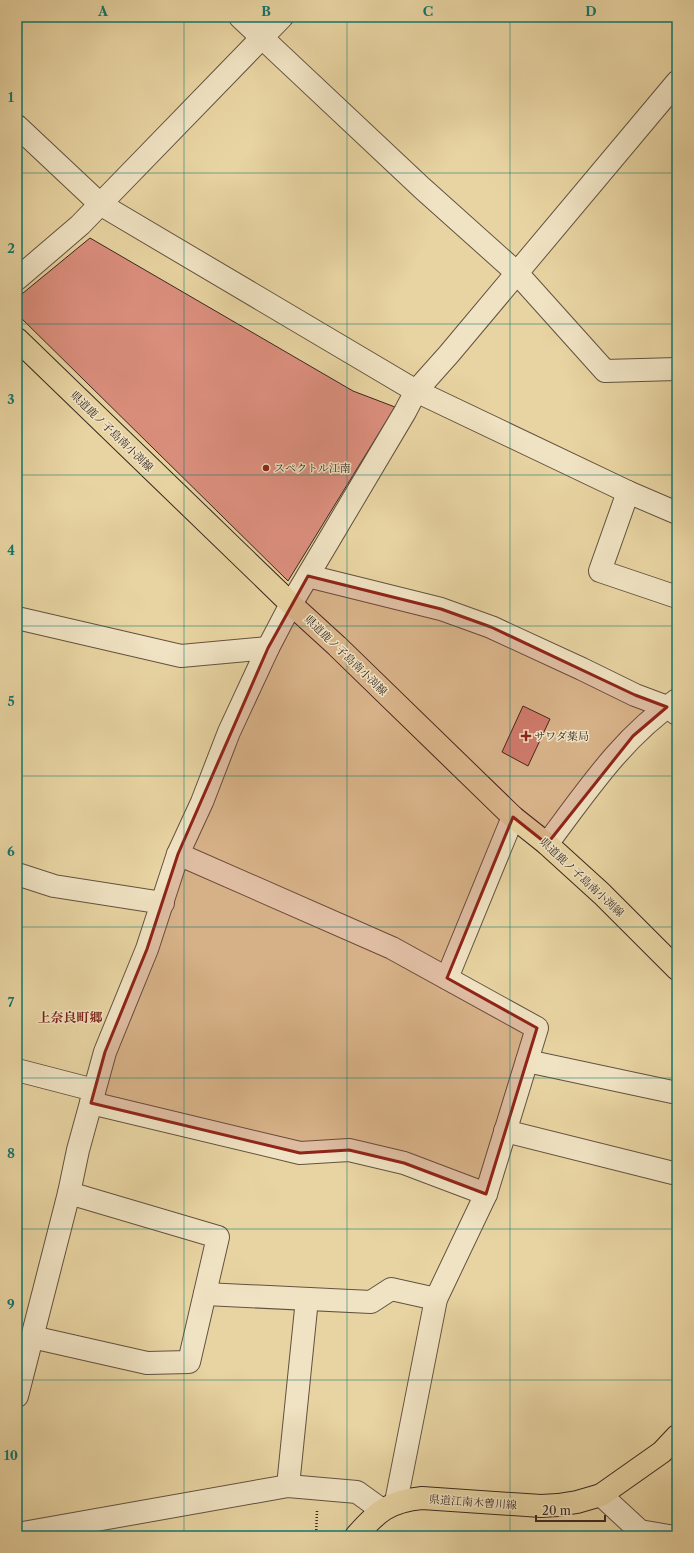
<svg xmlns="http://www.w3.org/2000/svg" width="694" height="1553" viewBox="0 0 694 1553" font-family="'Libre Caslon Text','Noto Serif JP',serif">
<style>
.building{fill:#dc8f7e;stroke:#37271f}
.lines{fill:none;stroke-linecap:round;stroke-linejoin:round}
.minor-casing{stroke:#635240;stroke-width:24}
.major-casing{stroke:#37271f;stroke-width:24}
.path{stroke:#37271f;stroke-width:2.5;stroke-dasharray:1 2;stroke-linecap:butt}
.minor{stroke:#f0e3c3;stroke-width:22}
.major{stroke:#e8d4a2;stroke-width:22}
.marked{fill:#8f2418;fill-opacity:0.2;stroke:#8f2418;stroke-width:3;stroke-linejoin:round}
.grid{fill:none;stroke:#0f766e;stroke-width:1;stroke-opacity:0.55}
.poi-dot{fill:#8f2418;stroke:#f0e3c3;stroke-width:1.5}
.labels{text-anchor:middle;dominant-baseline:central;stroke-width:3;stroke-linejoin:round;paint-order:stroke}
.street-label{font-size:11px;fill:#37271f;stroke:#f0e3c3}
.poi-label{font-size:11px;fill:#37271f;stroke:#f0e3c3;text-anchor:start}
.quarter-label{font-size:13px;font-weight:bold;fill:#7a1f14;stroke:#f0e3c3}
.neatline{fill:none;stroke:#0f766e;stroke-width:1.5}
.grid-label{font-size:13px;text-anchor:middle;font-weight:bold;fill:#0f766e}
</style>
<rect width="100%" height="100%" fill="#e8d4a2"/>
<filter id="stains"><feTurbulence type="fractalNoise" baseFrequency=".005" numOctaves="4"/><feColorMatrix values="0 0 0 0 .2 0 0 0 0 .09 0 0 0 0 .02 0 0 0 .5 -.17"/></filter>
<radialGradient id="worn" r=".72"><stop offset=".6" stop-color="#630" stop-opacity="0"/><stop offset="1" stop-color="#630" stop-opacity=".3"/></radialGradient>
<!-- building -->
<g class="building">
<path d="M 90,238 L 353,391 L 395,407 L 288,581 L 17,314 L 17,298 Z"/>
<path d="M 523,706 L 550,719 L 528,766 L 502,752 Z"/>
</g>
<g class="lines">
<defs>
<g id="minor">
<path d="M 240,17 L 422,188 L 517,273 L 605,371 L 677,369"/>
<path d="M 17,126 L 100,204 L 416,391 L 628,492"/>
<path d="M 17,279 L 80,225 L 282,17"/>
<path d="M 677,513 L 628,492 L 600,571 L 677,597"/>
<path d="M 308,576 L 441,609 L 491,627 L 582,669 L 635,695 L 667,707 L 677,714"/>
<path d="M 17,618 L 181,656 L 268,648"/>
<path d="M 547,844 C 586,792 623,736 677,700"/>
<path d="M 178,854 L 392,948 L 537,1028 L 486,1194 L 436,1299 L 396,1502"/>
<path d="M 17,874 L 54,886 L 163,903"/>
<path d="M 447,978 L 513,817"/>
<path d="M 527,1061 L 677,1093"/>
<path d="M 17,1070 L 94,1090"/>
<path d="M 91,1103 L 300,1153 L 349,1150 L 404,1163 L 486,1194"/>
<path d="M 505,1131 L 677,1174"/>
<path d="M 205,1294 L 371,1302 L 391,1289 L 436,1299"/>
<path d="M 32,1337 L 147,1363 L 189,1362 L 218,1237 L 69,1193"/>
<path d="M 17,1396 L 69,1193 L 78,1150 L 105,1052 L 147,949 L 178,854 L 202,802 L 229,732 L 268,648 L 291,604 L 405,412 L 416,391 L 449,354 L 677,82"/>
<path d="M 288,1486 L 307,1299"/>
<path d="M 601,1495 L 640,1531 L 669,1536"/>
<path d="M 17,1534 L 288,1486 L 357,1492 L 382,1510"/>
</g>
<g id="major">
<path d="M 17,339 L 291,604 L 337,646 L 513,817 L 547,844 L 602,894 L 677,969"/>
<path d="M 356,1536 C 377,1512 389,1501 422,1498 L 541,1506 L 558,1505 L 577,1502 L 601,1495 L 662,1452 L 677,1436"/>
</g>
</defs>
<!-- minor casing -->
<use href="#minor" class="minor-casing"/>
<!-- major casing -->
<use href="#major" class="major-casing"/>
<!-- path -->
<path class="path" d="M 316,1536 L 317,1511"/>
<!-- minor -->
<use href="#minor" class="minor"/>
<!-- major -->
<use href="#major" class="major"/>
</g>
<!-- marked area -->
<path class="marked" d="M 308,576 L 441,609 L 491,627 L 635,695 L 667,707 L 633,736 L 547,844 L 513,817 L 447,978 L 537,1028 L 486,1194 L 404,1163 L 349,1150 L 300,1153 L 91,1103 L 105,1052 L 147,949 L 178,854 L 268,648 Z"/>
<!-- grid -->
<path class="grid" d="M 184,17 L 184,1536M 347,17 L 347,1536M 510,17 L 510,1536M 17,173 L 677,173M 17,324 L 677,324M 17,475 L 677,475M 17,626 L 677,626M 17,776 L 677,776M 17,927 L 677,927M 17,1078 L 677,1078M 17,1229 L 677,1229M 17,1380 L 677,1380"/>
<!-- markers -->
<g class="poi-dot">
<circle cx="266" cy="468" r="4"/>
<path d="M524 730h4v4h4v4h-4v4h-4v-4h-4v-4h4z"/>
</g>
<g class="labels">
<!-- street labels -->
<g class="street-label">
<text transform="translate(112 431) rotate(44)">県道鹿ノ子島南小渕線</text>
<text transform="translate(346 655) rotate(44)">県道鹿ノ子島南小渕線</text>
<text transform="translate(582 877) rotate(43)">県道鹿ノ子島南小渕線</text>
<text transform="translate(473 1502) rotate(4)">県道江南木曽川線</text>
</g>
<!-- poi labels -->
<g class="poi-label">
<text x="274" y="468">スペクトル江南</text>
<text x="534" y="736">サワダ薬局</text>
</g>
<!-- quarter labels -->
<g class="quarter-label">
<text x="70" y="1017">上奈良町郷</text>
</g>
</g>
<!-- margin -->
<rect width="694" height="1553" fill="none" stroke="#e8d4a2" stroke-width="44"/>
<!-- scale -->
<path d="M536 1515v6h69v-6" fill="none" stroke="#37271f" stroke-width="2"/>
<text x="542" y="1515" font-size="12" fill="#37271f" stroke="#f0e3c3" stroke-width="3" paint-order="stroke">20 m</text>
<rect x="22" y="22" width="650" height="1509" class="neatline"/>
<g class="grid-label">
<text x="103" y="16">A</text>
<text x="266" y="16">B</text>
<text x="428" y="16">C</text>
<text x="591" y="16">D</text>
<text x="11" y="102">1</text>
<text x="11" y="253">2</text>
<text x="11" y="404">3</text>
<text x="11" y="555">4</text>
<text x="11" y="706">5</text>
<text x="11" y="856">6</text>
<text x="11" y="1007">7</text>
<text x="11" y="1158">8</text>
<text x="11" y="1309">9</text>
<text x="11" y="1460">10</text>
</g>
<rect width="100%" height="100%" filter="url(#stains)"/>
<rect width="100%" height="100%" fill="url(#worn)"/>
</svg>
